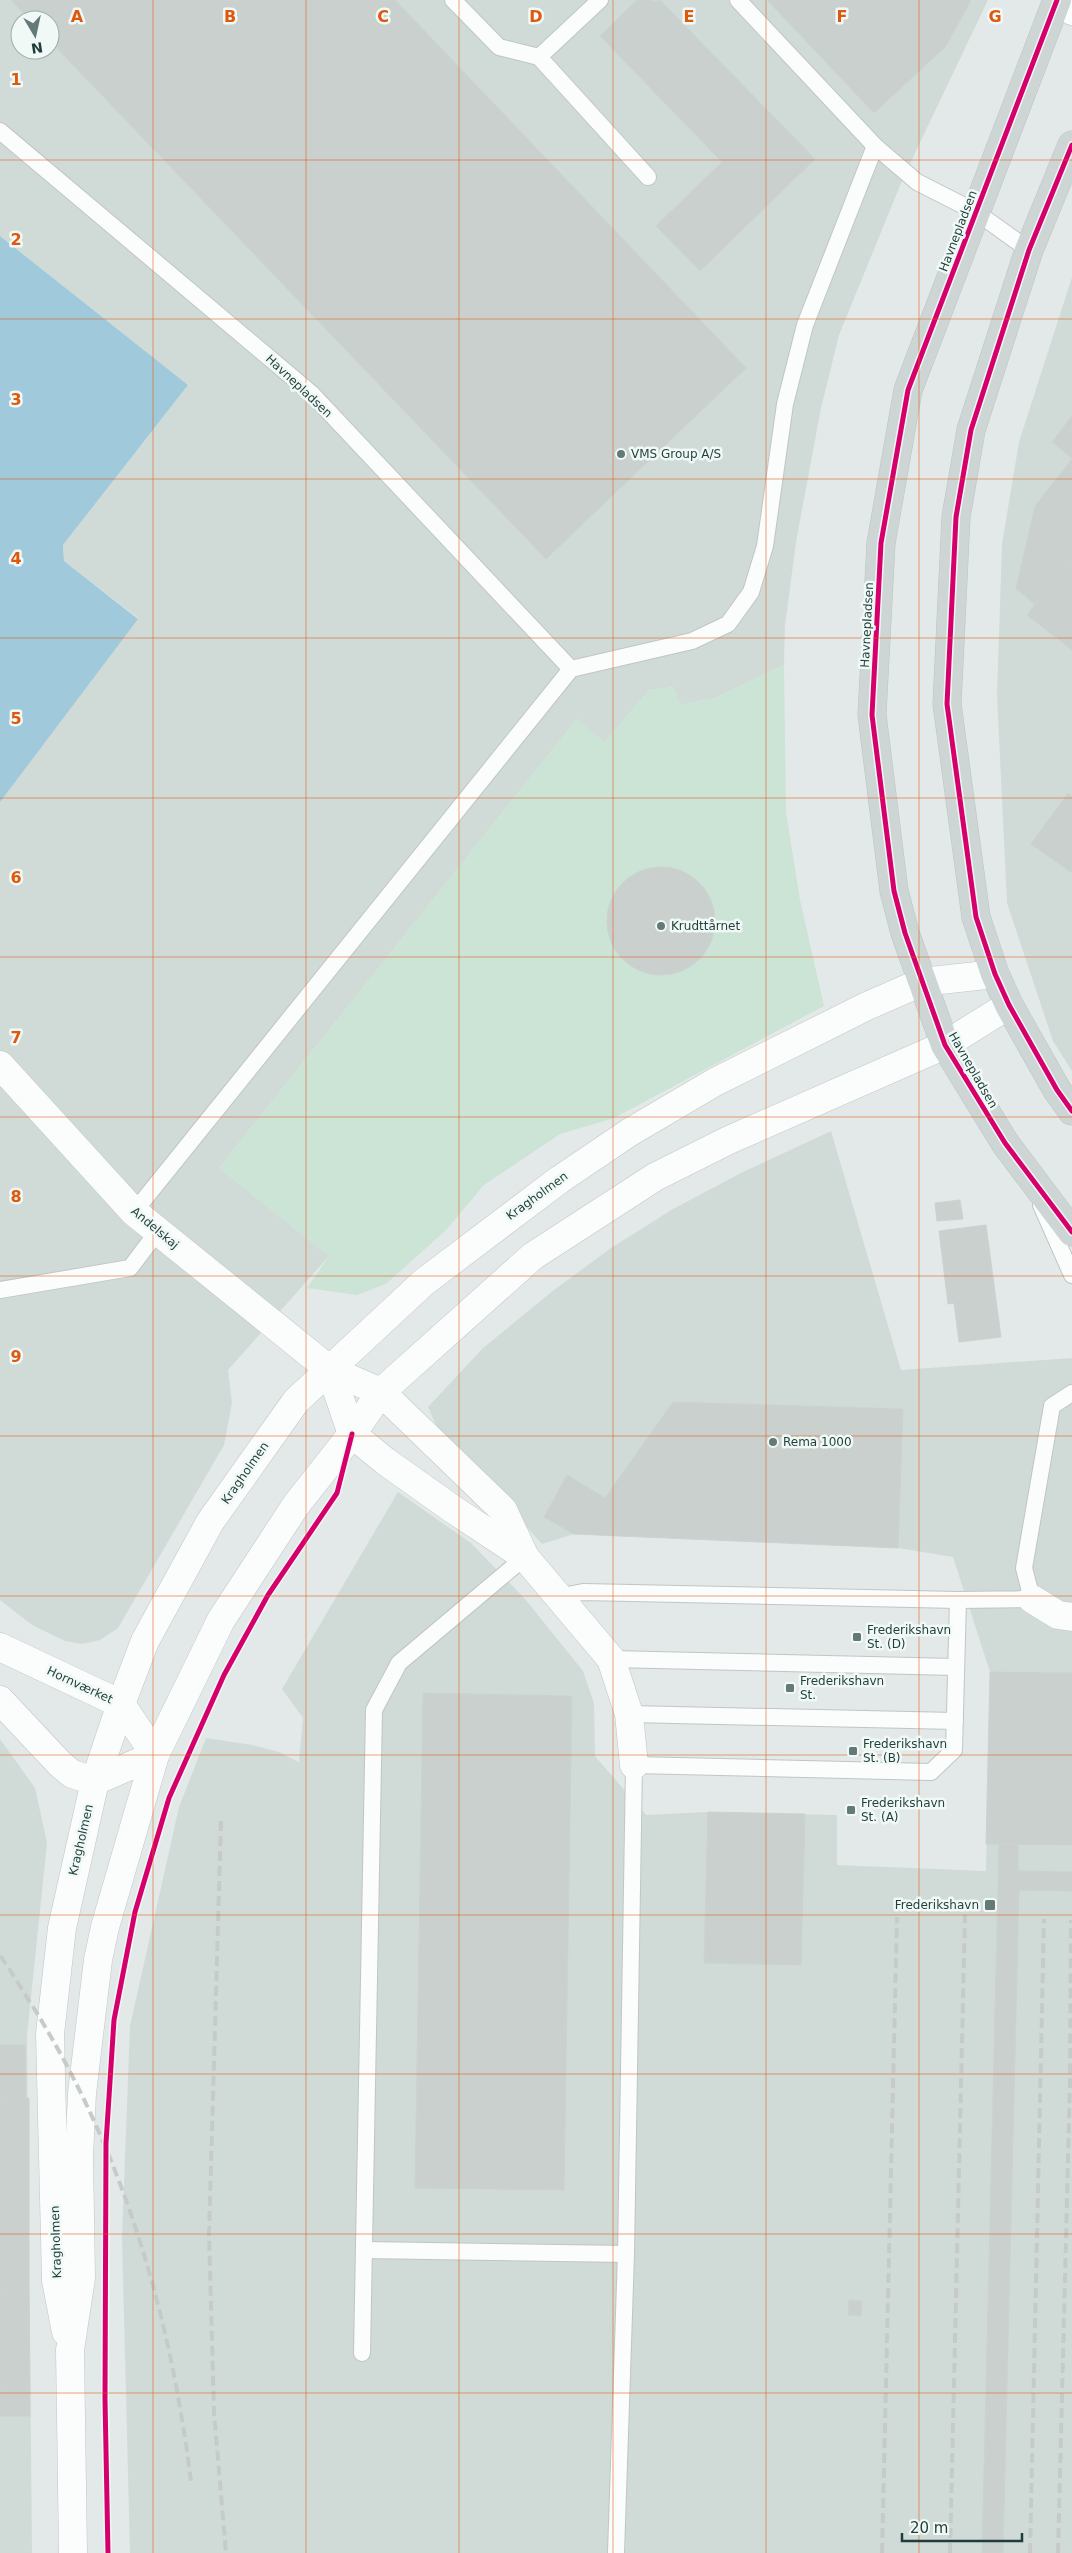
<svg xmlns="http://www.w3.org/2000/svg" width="1072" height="2553" viewBox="0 0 1072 2553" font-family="'DejaVu Sans',sans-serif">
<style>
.built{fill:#d0dbd8;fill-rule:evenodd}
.green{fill:#cbe4d6}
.water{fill:#a0cadb}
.building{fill:#cad0ce;stroke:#ccd2d1}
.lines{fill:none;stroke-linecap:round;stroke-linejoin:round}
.lane-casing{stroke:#c0c6c5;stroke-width:18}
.street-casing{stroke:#c0c6c5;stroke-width:29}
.secondary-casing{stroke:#bfc7c5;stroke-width:29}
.primary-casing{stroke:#bbc5c5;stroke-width:29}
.lane{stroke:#fbfcfc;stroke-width:16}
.street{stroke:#fbfcfc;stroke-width:28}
.secondary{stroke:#fbfcfc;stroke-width:28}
.primary{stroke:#cdd5d5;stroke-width:28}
.rail{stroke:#c6cbca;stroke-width:4;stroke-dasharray:10 5;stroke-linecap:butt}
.cycleway-casing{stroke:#f1f9f6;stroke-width:8}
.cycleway{stroke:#d6006c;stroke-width:5}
.grid{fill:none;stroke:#de580e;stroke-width:1;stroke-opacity:0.55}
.poi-dot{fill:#647a78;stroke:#f1f9f6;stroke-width:2}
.labels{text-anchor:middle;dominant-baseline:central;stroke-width:5;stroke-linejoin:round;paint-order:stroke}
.street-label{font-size:12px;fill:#1f3e3b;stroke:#f1f9f6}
.poi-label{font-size:12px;fill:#1f3e3b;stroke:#f1f9f6;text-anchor:start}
.grid-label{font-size:16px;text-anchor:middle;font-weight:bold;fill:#de580e;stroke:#f1f9f6;stroke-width:5;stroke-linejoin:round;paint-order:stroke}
</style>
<rect width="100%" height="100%" fill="#e3e9e8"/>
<!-- built -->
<g class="built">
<path d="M 0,0 L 988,0 L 904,176 L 839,335 L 821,408 L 796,542 L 785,626 L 784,665 L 715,698 L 680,705 L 674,687 L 649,690 L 604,743 L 577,719 L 219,1168 L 329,1256 L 228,1370 L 232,1403 L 224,1445 L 118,1628 L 100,1640 L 82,1644 L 65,1641 L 32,1625 L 0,1600 L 0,796 L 138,618 L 64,561 L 63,545 L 188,385 L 0,236 ZM 20,20 L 50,20 L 50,50 L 20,50 Z"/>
<path d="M 1072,277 L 1072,1071 L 1053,1041 L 1007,903 L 997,696 L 1002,544 L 1019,442 Z"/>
<path d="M 831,1131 L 901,1370 L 1072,1358 L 1072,2553 L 130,2553 L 122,2237 L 130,2026 L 179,1807 L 206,1738 L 252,1745 L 279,1752 L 299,1762 L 303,1718 L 282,1689 L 398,1492 L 471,1543 L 525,1599 L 583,1671 L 594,1703 L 595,1756 L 646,1815 L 708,1812 L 837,1815 L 837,1865 L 986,1871 L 990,1672 L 953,1557 L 898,1548 L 574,1534 L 542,1544 L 439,1432 L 428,1407 L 483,1348 L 554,1290 L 611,1248 L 673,1209 L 741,1173 Z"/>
<path d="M 0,1739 L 35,1788 L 47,1843 L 27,2036 L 32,2553 L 0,2553 Z"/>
</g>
<!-- green -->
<path class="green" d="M 784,665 L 786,812 L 800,900 L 824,1006 L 614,1118 L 560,1134 L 484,1185 L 446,1230 L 386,1284 L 357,1295 L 307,1288 L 329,1256 L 219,1168 L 577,719 L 604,742 L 649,690 L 674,687 L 681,705 L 715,698 Z"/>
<!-- water -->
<path class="water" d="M 0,236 L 188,385 L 63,545 L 64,561 L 138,619 L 0,802 Z"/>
<!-- building -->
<g class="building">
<path d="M 11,0 L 395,0 L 746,368 L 546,559 L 50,41 L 50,20 L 30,20 Z"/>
<path d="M 637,0 L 652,0 L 654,2 L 660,0 L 815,159 L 700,271 L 656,226 L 722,162 L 600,36 Z"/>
<path d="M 767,0 L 971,0 L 946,46 L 874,113 Z"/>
<path d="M 1072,416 L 1072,458 L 1052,442 Z"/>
<path d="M 1072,459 L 1072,557 L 1035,604 L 1016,589 L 1035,506 Z"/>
<path d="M 1072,557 L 1072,650 L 1027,615 Z"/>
<path d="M 1068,793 L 1072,796 L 1072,873 L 1031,844 Z"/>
<circle cx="661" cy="921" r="54"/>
<path d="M 960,1200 L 963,1219 L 937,1221 L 935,1203 Z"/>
<path d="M 986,1225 L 1001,1337 L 959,1342 L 954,1303 L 948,1304 L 939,1231 Z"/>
<path d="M 673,1402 L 903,1409 L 898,1548 L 574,1534 L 544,1517 L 567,1475 L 605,1498 Z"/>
<path d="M 990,1672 L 1072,1673 L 1072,1845 L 986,1844 Z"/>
<path d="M 423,1693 L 572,1696 L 564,2190 L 415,2188 Z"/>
<path d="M 708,1812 L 805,1814 L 801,1965 L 704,1963 Z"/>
<path d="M 999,1844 L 1018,1844 L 1018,1871 L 1072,1872 L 1072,1891 L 1019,1890 L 1003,2553 L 982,2553 Z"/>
<path d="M 0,2045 L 25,2045 L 26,2099 L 0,2099 Z"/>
<path d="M 29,2098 L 29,2291 L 0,2292 L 0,2099 Z"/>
<path d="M 29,2291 L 30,2386 L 0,2387 L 0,2292 Z"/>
<path d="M 849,2300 L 862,2301 L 861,2316 L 848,2315 Z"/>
<path d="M 30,2386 L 30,2416 L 0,2416 L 0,2387 Z"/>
</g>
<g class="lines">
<defs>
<g id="lane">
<path d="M 453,0 L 499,47 L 539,57 L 648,177"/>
<path d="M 738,0 L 875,146 L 917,182 L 976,212 L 1029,250"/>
<path d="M 539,57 L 600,0"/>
<path d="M 0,131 L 311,393 L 571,669"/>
<path d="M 1041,1205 L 1072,1275"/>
<path d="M 134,1212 L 571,669 L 692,641 L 728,624 L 751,592 L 765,546 L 785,404 L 805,325 L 875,146"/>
<path d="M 0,1290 L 130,1268 L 158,1231"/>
<path d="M 557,1597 L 583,1592 L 958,1600 L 1032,1599 L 1024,1568 L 1052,1406 L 1072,1393"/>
<path d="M 611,1659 L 956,1667"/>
<path d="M 629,1714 L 955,1721"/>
<path d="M 364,2250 L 626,2254"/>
<path d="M 362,2353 L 374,1710 L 399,1663 L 525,1557"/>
<path d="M 616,2553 L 626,2254 L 634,1765 L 931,1772 L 954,1750 L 958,1600"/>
</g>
<g id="street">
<path d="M 1063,0 L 1072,11"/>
<path d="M 0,1065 L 134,1212 L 330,1370 L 381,1392 L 503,1510 L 525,1557 L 611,1659 L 629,1714 L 634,1765"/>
<path d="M 330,1370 L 352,1434 L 385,1461 L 454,1510 L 525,1557"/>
<path d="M 1032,1599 L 1058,1615 L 1072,1617"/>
<path d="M 0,1647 L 121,1704 L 155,1755 L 95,1781 L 72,1774 L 60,1764 L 0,1700"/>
</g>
<g id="secondary">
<path d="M 66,2332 L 56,2280 L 50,2034 L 62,1928 L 95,1781 L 121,1704 L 145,1641 L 210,1522 L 296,1401 L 424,1282 L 559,1180 L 630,1132 L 715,1082 L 867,1006 L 922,982 L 995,974"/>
<path d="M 73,2553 L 70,2350 L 81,2278 L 79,2156 L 82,2093 L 98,1960 L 105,1927 L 155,1755 L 221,1620 L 296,1505 L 352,1434 L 381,1392 L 533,1256 L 655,1177 L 729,1140 L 945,1045 L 1009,1005"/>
</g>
<g id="primary">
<path d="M 1057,0 L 908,390 L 881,543 L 872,715 L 894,891 L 905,933 L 945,1045 L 1005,1143 L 1072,1232"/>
<path d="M 1072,145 L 1029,250 L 971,430 L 956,517 L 947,704 L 976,917 L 995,974 L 1009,1005 L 1057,1090 L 1072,1111"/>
</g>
</defs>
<!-- lane casing -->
<use href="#lane" class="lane-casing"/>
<!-- street casing -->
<use href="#street" class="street-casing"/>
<!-- secondary casing -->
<use href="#secondary" class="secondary-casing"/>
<!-- primary casing -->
<use href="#primary" class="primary-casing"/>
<!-- lane -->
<use href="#lane" class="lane"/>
<!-- street -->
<use href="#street" class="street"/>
<!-- secondary -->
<use href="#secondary" class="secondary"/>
<!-- primary -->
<use href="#primary" class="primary"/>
<!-- rail -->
<g class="rail">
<path d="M 221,1821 L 209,2234 L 214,2412 L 226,2553"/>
<path d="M 0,1956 C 13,1973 23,1992 35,2010 C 124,2154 170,2314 191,2481"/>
<path d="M 882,2553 L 897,1917"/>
<path d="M 950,2553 L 965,1915"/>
<path d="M 1030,2553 L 1044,1919"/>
<path d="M 1058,2553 L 1070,2082 L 1071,1920"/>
</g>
<defs>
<g id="cycleway">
<path d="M 1057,0 L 908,390 L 881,543 L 872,715 L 894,891 L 905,933 L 945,1045 L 1005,1143 L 1072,1232"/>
<path d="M 1072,145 L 1029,250 L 971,430 L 956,517 L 947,704 L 976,917 L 995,974 L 1009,1005 L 1057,1090 L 1072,1111"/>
<path d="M 108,2553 L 105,2399 L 106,2143 L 114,2020 L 135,1912 L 169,1798 L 224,1675 L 268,1595 L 337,1493 L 352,1434"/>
</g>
</defs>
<!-- cycleway casing -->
<use href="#cycleway" class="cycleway-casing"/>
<!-- cycleway -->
<use href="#cycleway" class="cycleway"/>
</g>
<!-- grid -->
<path class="grid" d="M 153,0 L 153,2553M 306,0 L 306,2553M 459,0 L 459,2553M 613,0 L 613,2553M 766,0 L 766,2553M 919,0 L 919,2553M 0,160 L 1072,160M 0,319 L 1072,319M 0,479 L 1072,479M 0,638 L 1072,638M 0,798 L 1072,798M 0,957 L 1072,957M 0,1117 L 1072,1117M 0,1276 L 1072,1276M 0,1436 L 1072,1436M 0,1596 L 1072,1596M 0,1755 L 1072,1755M 0,1915 L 1072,1915M 0,2074 L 1072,2074M 0,2234 L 1072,2234M 0,2393 L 1072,2393"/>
<!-- markers -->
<g class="poi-dot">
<circle cx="621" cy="454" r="5"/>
<circle cx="661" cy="926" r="5"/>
<circle cx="773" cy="1442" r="5"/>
<rect x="852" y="1632" width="10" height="10" rx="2.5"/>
<rect x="785" y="1683" width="10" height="10" rx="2.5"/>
<rect x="848" y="1746" width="10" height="10" rx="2.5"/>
<rect x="846" y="1805" width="10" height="10" rx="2.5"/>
<rect x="984" y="1899" width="12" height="12" rx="2.5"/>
</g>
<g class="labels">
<!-- street labels -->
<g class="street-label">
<text transform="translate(958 231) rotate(-69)">Havnepladsen</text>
<text transform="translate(299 386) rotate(43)">Havnepladsen</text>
<text transform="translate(867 625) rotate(-87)">Havnepladsen</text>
<text transform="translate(973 1070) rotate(60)">Havnepladsen</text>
<text transform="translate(537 1196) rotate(-36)">Kragholmen</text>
<text transform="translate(155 1228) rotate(40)">Andelskaj</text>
<text transform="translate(245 1473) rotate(-55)">Kragholmen</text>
<text transform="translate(80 1685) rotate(25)">Hornværket</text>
<text transform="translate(81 1840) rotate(-77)">Kragholmen</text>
<text transform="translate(56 2242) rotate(-92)">Kragholmen</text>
</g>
<!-- poi labels -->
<g class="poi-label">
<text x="631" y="454">VMS Group A/S</text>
<text x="671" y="926">Krudttårnet</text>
<text x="783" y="1442">Rema 1000</text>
<text x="867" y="1630">Frederikshavn<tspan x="867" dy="14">St. (D)</tspan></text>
<text x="800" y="1681">Frederikshavn<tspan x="800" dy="14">St.</tspan></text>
<text x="863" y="1744">Frederikshavn<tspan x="863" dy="14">St. (B)</tspan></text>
<text x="861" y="1803">Frederikshavn<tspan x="861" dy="14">St. (A)</tspan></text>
<text x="979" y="1905" text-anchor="end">Frederikshavn</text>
</g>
</g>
<g class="grid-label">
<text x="77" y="22">A</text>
<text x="230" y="22">B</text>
<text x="383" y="22">C</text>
<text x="536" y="22">D</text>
<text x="689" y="22">E</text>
<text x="842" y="22">F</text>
<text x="995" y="22">G</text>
<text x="16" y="85">1</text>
<text x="16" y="245">2</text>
<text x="16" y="405">3</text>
<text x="16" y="564">4</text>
<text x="16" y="724">5</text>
<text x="16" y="883">6</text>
<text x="16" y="1043">7</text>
<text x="16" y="1202">8</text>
<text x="16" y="1362">9</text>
</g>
<!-- north arrow -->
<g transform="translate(35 35) rotate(171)"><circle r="24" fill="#f1f9f6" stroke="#9daeab"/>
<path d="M0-4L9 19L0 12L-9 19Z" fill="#647a78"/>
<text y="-8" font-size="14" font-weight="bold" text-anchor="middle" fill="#1f3e3b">N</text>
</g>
<!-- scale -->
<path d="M902 2533v8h120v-8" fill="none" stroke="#1f3e3b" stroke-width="2.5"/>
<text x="910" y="2533" font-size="15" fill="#1f3e3b" stroke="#f1f9f6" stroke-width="4" paint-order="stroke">20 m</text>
</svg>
